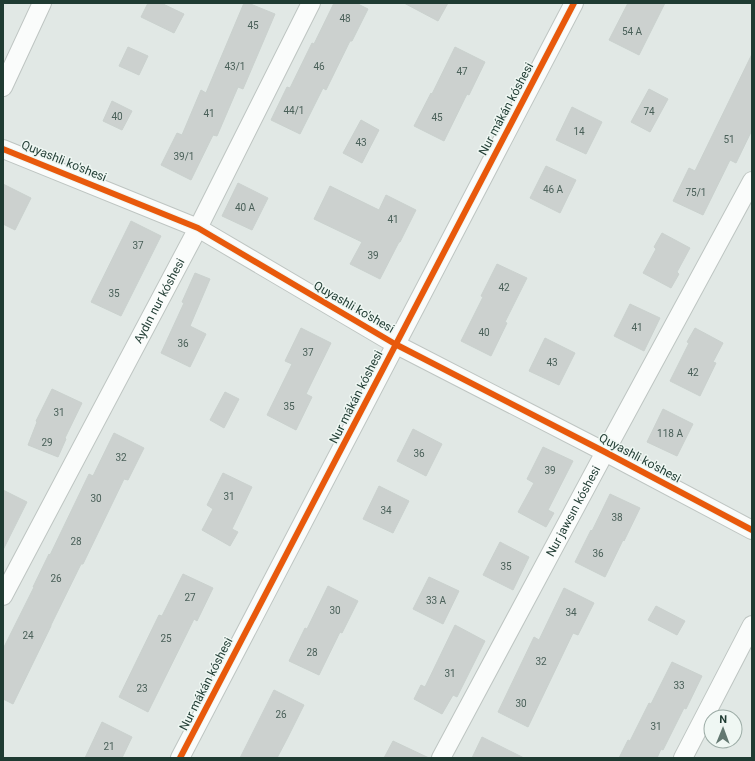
<svg xmlns="http://www.w3.org/2000/svg" width="755" height="761" viewBox="0 0 755 761" font-family="Roboto,sans-serif">
<style>
.building{fill:#ccd1cf;stroke:#cad1ce}
.lines{fill:none;stroke-linecap:round;stroke-linejoin:round}
.street-casing{stroke:#bec5c2;stroke-width:20}
.street{stroke:#fafcfb;stroke-width:18}
.cycleway-casing{stroke:#eff7f3;stroke-width:8}
.cycleway{stroke:#e8590c;stroke-width:6}
.labels{text-anchor:middle;dominant-baseline:central;stroke-width:3;stroke-linejoin:round;paint-order:stroke}
.number-label{font-size:10px;fill:#4a6059}
.street-label{font-size:12px;fill:#1f3b32;stroke:#eff7f3}
</style>
<rect width="100%" height="100%" fill="#e1e8e5"/>
<!-- building -->
<g class="building">
<path d="M 148,3 L 161,3 L 184,14 L 174,33 L 141,17 Z"/>
<path d="M 244,3 L 248,3 L 275,14 L 243,89 L 238,87 L 217,136 L 213,135 L 191,180 L 161,165 L 177,133 L 182,135 L 201,90 L 206,93 Z"/>
<path d="M 334,3 L 356,3 L 368,9 L 352,41 L 350,41 L 326,90 L 323,88 L 300,134 L 271,120 L 287,87 L 290,88 L 312,43 L 314,44 Z"/>
<path d="M 404,3 L 448,3 L 438,21 Z"/>
<path d="M 628,3 L 665,3 L 639,55 L 609,40 Z"/>
<path d="M 128,47 L 148,56 L 139,75 L 119,66 Z"/>
<path d="M 455,47 L 485,62 L 469,95 L 467,94 L 444,141 L 414,126 L 431,93 L 432,94 Z"/>
<path d="M 752,54 L 752,130 L 736,163 L 730,160 L 703,215 L 673,201 L 689,168 L 695,171 Z"/>
<path d="M 649,89 L 668,99 L 650,132 L 631,122 Z"/>
<path d="M 112,101 L 132,111 L 122,130 L 103,121 Z"/>
<path d="M 572,107 L 602,122 L 586,154 L 556,140 Z"/>
<path d="M 361,120 L 379,130 L 362,163 L 343,153 Z"/>
<path d="M 546,166 L 576,180 L 560,213 L 530,198 Z"/>
<path d="M 238,183 L 268,198 L 252,230 L 222,216 Z"/>
<path d="M 3,184 L 31,198 L 15,230 L 3,224 Z"/>
<path d="M 330,186 L 379,210 L 386,195 L 416,210 L 400,242 L 399,242 L 380,279 L 350,264 L 362,242 L 314,219 Z"/>
<path d="M 131,221 L 161,236 L 121,316 L 91,302 Z"/>
<path d="M 662,233 L 690,248 L 677,272 L 679,274 L 671,288 L 643,273 L 656,249 L 654,247 Z"/>
<path d="M 497,264 L 527,278 L 505,322 L 507,323 L 491,356 L 461,341 L 483,297 L 481,296 Z"/>
<path d="M 195,273 L 210,279 L 190,326 L 206,334 L 190,367 L 161,353 L 184,303 L 182,302 Z"/>
<path d="M 630,304 L 660,318 L 644,351 L 614,336 Z"/>
<path d="M 301,328 L 331,343 L 306,394 L 312,397 L 296,430 L 267,415 L 292,364 L 285,361 Z"/>
<path d="M 695,328 L 723,343 L 713,362 L 716,363 L 700,396 L 670,381 L 689,343 L 687,342 Z"/>
<path d="M 545,338 L 575,353 L 559,385 L 529,371 Z"/>
<path d="M 52,389 L 82,403 L 65,438 L 66,439 L 58,457 L 28,445 L 37,422 L 36,421 Z"/>
<path d="M 225,392 L 239,399 L 224,428 L 210,420 Z"/>
<path d="M 663,409 L 693,424 L 677,456 L 647,442 Z"/>
<path d="M 413,429 L 442,444 L 426,476 L 397,461 Z"/>
<path d="M 114,433 L 144,448 L 128,480 L 124,479 L 83,564 L 81,564 L 51,625 L 51,626 L 13,704 L 3,699 L 3,649 L 34,587 L 33,587 L 49,554 L 50,555 L 89,474 L 93,476 Z"/>
<path d="M 543,447 L 573,461 L 548,510 L 554,513 L 546,527 L 518,512 L 534,483 L 527,479 Z"/>
<path d="M 223,473 L 252,487 L 232,529 L 238,532 L 230,546 L 202,530 L 213,509 L 207,505 Z"/>
<path d="M 379,486 L 409,501 L 393,533 L 363,519 Z"/>
<path d="M 3,490 L 27,502 L 3,550 Z"/>
<path d="M 610,494 L 640,508 L 624,541 L 623,540 L 605,577 L 575,562 L 591,530 L 592,531 Z"/>
<path d="M 500,542 L 529,557 L 513,590 L 483,575 Z"/>
<path d="M 183,574 L 213,588 L 197,621 L 194,619 L 148,712 L 119,697 L 159,615 L 162,616 Z"/>
<path d="M 429,577 L 459,591 L 443,624 L 413,609 Z"/>
<path d="M 328,586 L 358,601 L 342,633 L 340,632 L 319,675 L 289,661 L 305,628 L 307,629 Z"/>
<path d="M 564,588 L 594,603 L 578,635 L 573,633 L 528,727 L 498,712 L 534,637 L 539,640 Z"/>
<path d="M 656,606 L 685,621 L 677,635 L 648,620 Z"/>
<path d="M 455,625 L 485,641 L 457,697 L 453,695 L 442,714 L 414,699 L 421,685 L 425,687 Z"/>
<path d="M 672,662 L 702,676 L 686,709 L 684,708 L 663,750 L 661,749 L 657,758 L 619,758 L 628,740 L 630,741 L 649,703 L 651,704 Z"/>
<path d="M 274,690 L 304,705 L 288,737 L 277,758 L 240,758 Z"/>
<path d="M 102,722 L 132,737 L 122,758 L 85,758 Z"/>
<path d="M 482,737 L 524,758 L 472,758 Z"/>
<path d="M 393,741 L 429,758 L 384,758 Z"/>
</g>
<g class="lines">
<defs>
<g id="street">
<path d="M 3,87 L 42,3"/>
<path d="M 3,149 L 198,228 L 395,344 L 605,452 L 752,530"/>
<path id="s1" d="M 3,596 L 198,228 L 311,3"/>
<path d="M 180,758 L 574,3"/>
<path id="s2" d="M 441,758 L 605,452 L 752,181"/>
<path d="M 683,758 L 752,625"/>
</g>
</defs>
<!-- street casing -->
<use href="#street" class="street-casing"/>
<!-- street -->
<use href="#street" class="street"/>
<defs>
<g id="cycleway">
<path d="M 3,149 L 198,228 L 395,344 L 605,452 L 752,530"/>
<path d="M 180,758 L 574,3"/>
</g>
</defs>
<!-- cycleway casing -->
<use href="#cycleway" class="cycleway-casing"/>
<!-- cycleway -->
<use href="#cycleway" class="cycleway"/>
</g>
<g class="labels">
<!-- number labels -->
<g class="number-label">
<text x="345" y="18">48</text>
<text x="253" y="25">45</text>
<text x="632" y="31">54 А</text>
<text x="235" y="66">43/1</text>
<text x="319" y="66">46</text>
<text x="462" y="71">47</text>
<text x="294" y="110">44/1</text>
<text x="649" y="111">74</text>
<text x="209" y="113">41</text>
<text x="117" y="116">40</text>
<text x="437" y="117">45</text>
<text x="579" y="131">14</text>
<text x="729" y="139">51</text>
<text x="361" y="142">43</text>
<text x="184" y="156">39/1</text>
<text x="553" y="189">46 А</text>
<text x="696" y="192">75/1</text>
<text x="245" y="207">40 А</text>
<text x="393" y="219">41</text>
<text x="138" y="245">37</text>
<text x="373" y="255">39</text>
<text x="504" y="287">42</text>
<text x="114" y="293">35</text>
<text x="637" y="327">41</text>
<text x="484" y="332">40</text>
<text x="183" y="343">36</text>
<text x="308" y="352">37</text>
<text x="552" y="362">43</text>
<text x="693" y="372">42</text>
<text x="289" y="406">35</text>
<text x="59" y="412">31</text>
<text x="670" y="433">118 А</text>
<text x="47" y="442">29</text>
<text x="419" y="453">36</text>
<text x="121" y="457">32</text>
<text x="550" y="470">39</text>
<text x="229" y="496">31</text>
<text x="96" y="498">30</text>
<text x="386" y="510">34</text>
<text x="617" y="517">38</text>
<text x="76" y="541">28</text>
<text x="598" y="553">36</text>
<text x="506" y="566">35</text>
<text x="56" y="578">26</text>
<text x="190" y="597">27</text>
<text x="436" y="600">33 А</text>
<text x="335" y="610">30</text>
<text x="571" y="612">34</text>
<text x="28" y="635">24</text>
<text x="166" y="638">25</text>
<text x="312" y="652">28</text>
<text x="541" y="661">32</text>
<text x="450" y="673">31</text>
<text x="679" y="685">33</text>
<text x="142" y="688">23</text>
<text x="521" y="703">30</text>
<text x="281" y="714">26</text>
<text x="656" y="726">31</text>
<text x="109" y="746">21</text>
</g>
<!-- street labels -->
<g class="street-label">
<text transform="translate(506 109) rotate(-62)">Nur mákán kóshesi</text>
<text transform="translate(64 161) rotate(22)">Quyashli ko'shesi</text>
<text stroke="none"><textPath href="#s1" startOffset="334">Aydın nur kóshesi</textPath></text>
<text transform="translate(354 307) rotate(30)">Quyashli ko'shesi</text>
<text transform="translate(356 397) rotate(-63)">Nur mákán kóshesi</text>
<text transform="translate(640 458) rotate(28)">Quyashli ko'shesi</text>
<text stroke="none"><textPath href="#s2" startOffset="280">Nur jawsın kóshesi</textPath></text>
<text transform="translate(206 684) rotate(-63)">Nur mákán kóshesi</text>
</g>
</g>
<!-- border -->
<rect width="755" height="761" fill="none" stroke="#1f3b32" stroke-width="8"/>
<!-- north arrow -->
<g transform="translate(723 729) rotate(1)"><circle r="19" fill="#eff7f3" stroke="#9caca6"/>
<path d="M0-3L7 15L0 10L-7 15Z" fill="#637871"/>
<text y="-6" font-size="11" font-weight="bold" text-anchor="middle" fill="#1f3b32">N</text>
</g>
</svg>
